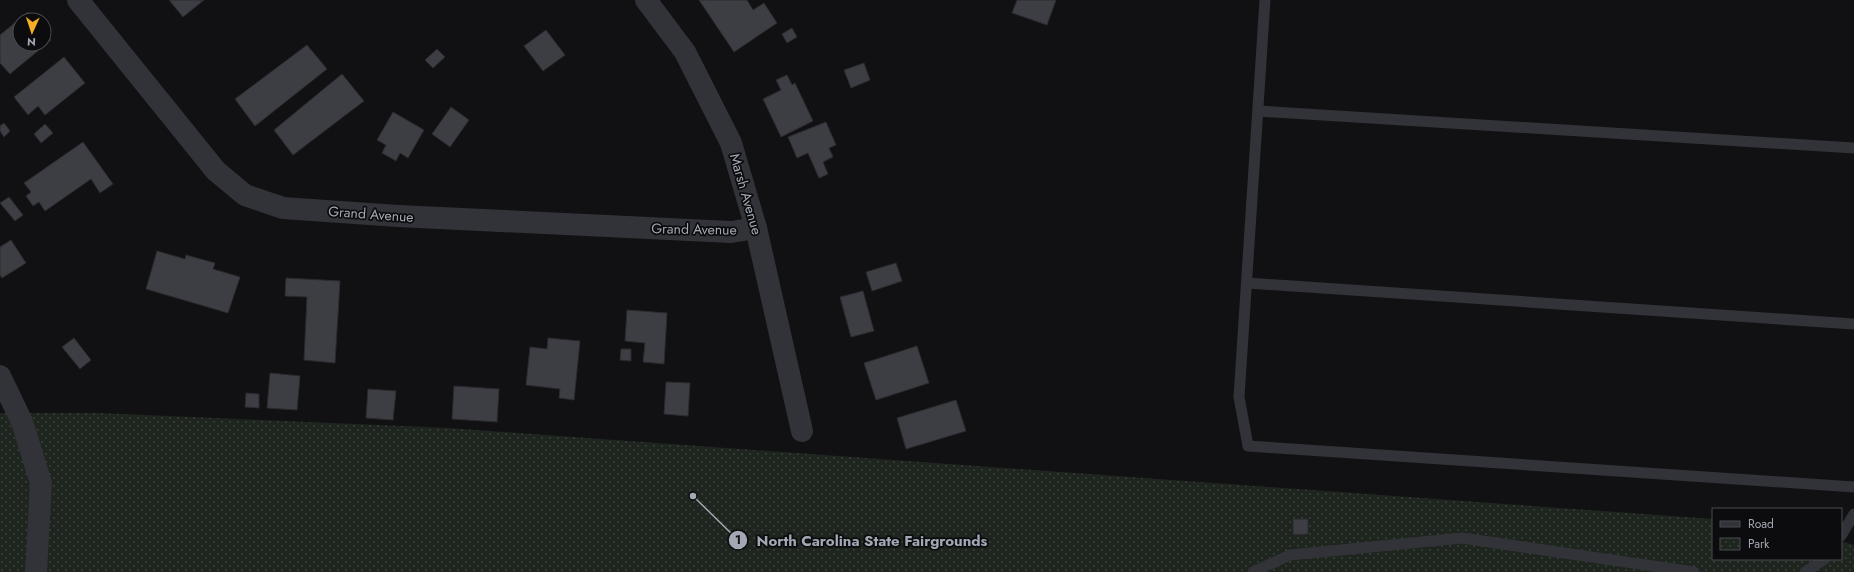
<svg xmlns="http://www.w3.org/2000/svg" width="1854" height="572" viewBox="0 0 1854 572" font-family="Jost,sans-serif">
<style>
.park{fill:url(#park-dots)}
.building{fill:#3d3e43;stroke:#2b2b2f}
.lines{fill:none;stroke-linecap:round;stroke-linejoin:round}
.service{stroke:#323338;stroke-width:11}
.minor{stroke:#323338;stroke-width:22}
.labels{text-anchor:middle;dominant-baseline:central;stroke-width:3.5;stroke-linejoin:round;paint-order:stroke}
.street-label{font-size:14px;fill:#a2a8b4;stroke:#0c0c0e}
.leader{fill:none;stroke:#a2a8b4;stroke-width:1.5}
.callout-dot{fill:#a2a8b4;stroke:#0c0c0e;stroke-width:1.5}
.mark-label{font-size:12px;text-anchor:middle;font-weight:bold;fill:#111}
.callout-label{font-size:15px;text-anchor:middle;font-weight:bold;fill:#a2a8b4;stroke:#0c0c0e;stroke-width:3.5;stroke-linejoin:round;paint-order:stroke}
</style>
<defs>
<pattern id="park-dots" width="8" height="8" patternUnits="userSpaceOnUse"><rect width="8" height="8" fill="#1d251e"/><path d="M2 2h.1M6 6h.1" fill="none" stroke="#3b423c" stroke-width="1.8" stroke-linecap="round"/></pattern>
</defs>
<rect width="100%" height="100%" fill="#111113"/>
<!-- park -->
<path class="park" d="M 0,413 L 98,413 L 449,428 L 1713,519 L 1713,559 L 1841,559 L 1841,541 L 1854,545 L 1854,572 L 0,572 Z"/>
<!-- building -->
<g class="building">
<path d="M 169,0 L 204,0 L 183,17 Z"/>
<path d="M 699,0 L 747,0 L 753,10 L 764,3 L 777,23 L 734,52 Z"/>
<path d="M 1017,0 L 1056,0 L 1047,25 L 1012,13 Z"/>
<path d="M 28,12 L 35,20 L 20,20 L 20,44 L 44,44 L 44,31 L 51,40 L 10,74 L 0,63 L 0,35 Z"/>
<path d="M 792,28 L 797,37 L 787,43 L 782,34 Z"/>
<path d="M 546,30 L 565,55 L 543,71 L 524,46 Z"/>
<path d="M 307,45 L 327,69 L 255,126 L 235,99 Z"/>
<path d="M 437,49 L 445,57 L 433,68 L 425,60 Z"/>
<path d="M 64,57 L 85,83 L 45,115 L 38,106 L 28,115 L 14,97 Z"/>
<path d="M 864,63 L 870,80 L 851,88 L 844,70 Z"/>
<path d="M 342,74 L 364,101 L 293,155 L 274,130 Z"/>
<path d="M 787,75 L 792,85 L 795,83 L 813,121 L 781,137 L 763,99 L 781,90 L 776,80 Z"/>
<path d="M 451,107 L 469,120 L 450,147 L 432,134 Z"/>
<path d="M 393,112 L 424,130 L 408,158 L 400,153 L 396,161 L 382,153 L 386,145 L 377,140 Z"/>
<path d="M 826,122 L 836,145 L 829,148 L 833,157 L 823,162 L 828,174 L 819,178 L 808,153 L 797,158 L 788,137 Z"/>
<path d="M 4,123 L 10,131 L 4,137 L 0,131 L 0,126 Z"/>
<path d="M 45,124 L 53,133 L 41,143 L 34,134 Z"/>
<path d="M 83,142 L 113,184 L 100,193 L 91,179 L 45,211 L 39,202 L 33,206 L 26,196 L 31,192 L 24,183 Z"/>
<path d="M 9,197 L 23,215 L 15,221 L 0,203 Z"/>
<path d="M 11,240 L 26,263 L 2,278 L 0,275 L 0,247 Z"/>
<path d="M 157,251 L 185,259 L 186,255 L 215,263 L 213,269 L 240,277 L 228,313 L 146,289 Z"/>
<path d="M 896,263 L 902,281 L 872,291 L 866,272 Z"/>
<path d="M 286,278 L 340,281 L 335,363 L 304,360 L 307,297 L 285,296 Z"/>
<path d="M 863,291 L 874,331 L 851,337 L 840,297 Z"/>
<path d="M 627,310 L 667,313 L 664,364 L 643,362 L 645,343 L 625,341 Z"/>
<path d="M 74,338 L 91,360 L 80,369 L 62,347 Z"/>
<path d="M 548,338 L 580,341 L 574,400 L 559,398 L 560,389 L 526,385 L 530,347 L 547,349 Z"/>
<path d="M 917,346 L 929,383 L 876,400 L 864,363 Z"/>
<path d="M 621,349 L 631,349 L 631,361 L 620,360 Z"/>
<path d="M 270,373 L 300,376 L 297,410 L 267,408 Z"/>
<path d="M 666,382 L 690,383 L 688,416 L 664,414 Z"/>
<path d="M 454,386 L 499,389 L 497,422 L 452,419 Z"/>
<path d="M 368,389 L 396,391 L 393,420 L 366,418 Z"/>
<path d="M 246,393 L 259,394 L 259,408 L 245,407 Z"/>
<path d="M 956,400 L 966,431 L 906,449 L 897,418 Z"/>
<path d="M 1293,519 L 1308,519 L 1308,534 L 1293,535 Z"/>
</g>
<g class="lines">
<!-- service -->
<g class="service">
<path d="M 1265,0 L 1239,397 L 1248,446 L 1854,487"/>
<path d="M 1258,111 L 1854,148"/>
<path d="M 1247,283 L 1854,324"/>
<path d="M 1841,536 L 1854,514"/>
<path d="M 1253,572 L 1290,555 L 1462,538 L 1694,572"/>
<path d="M 1805,572 L 1825,559"/>
</g>
<!-- minor -->
<g class="minor">
<path d="M 78,0 L 216,171 L 245,195 L 283,208 L 398,216 L 731,232 L 756,228"/>
<path d="M 646,0 L 685,52 L 731,143 L 756,228 L 802,431"/>
<path d="M 0,376 L 22,422 L 41,483 L 36,572"/>
</g>
</g>
<g class="labels">
<!-- street labels -->
<g class="street-label">
<text transform="translate(746 194) rotate(74)">Marsh Avenue</text>
<text transform="translate(371 214) rotate(4)">Grand Avenue</text>
<text transform="translate(694 229) rotate(1)">Grand Avenue</text>
</g>
</g>
<!-- callouts -->
<path class="leader" d="M693 496L738 540"/>
<g class="callout-dot">
<circle cx="693" cy="496" r="4"/>
<circle cx="738" cy="540" r="10"/>
</g>
<g class="mark-label">
<text x="738" y="544">1</text>
</g>
<g class="callout-label">
<text x="872" y="546">North Carolina State Fairgrounds</text>
</g>
<!-- legend -->
<rect x="1712" y="508" width="130" height="52" fill="#0c0c0e" stroke="#484a50"/>
<rect x="1720" y="521" width="20" height="6" fill="#323338" stroke="#484a50"/>
<text x="1748" y="528" font-size="12" fill="#a2a8b4">Road</text>
<rect x="1720" y="538" width="20" height="12" fill="url(#park-dots)" stroke="#484a50"/>
<text x="1748" y="548" font-size="12" fill="#a2a8b4">Park</text>
<!-- north arrow -->
<g transform="translate(32 32) rotate(183)"><circle r="19" fill="#0c0c0e" stroke="#484a50"/>
<path d="M0-3L7 15L0 10L-7 15Z" fill="#f5ae26"/>
<text y="-6" font-size="11" font-weight="bold" text-anchor="middle" fill="#a2a8b4">N</text>
</g>
</svg>
